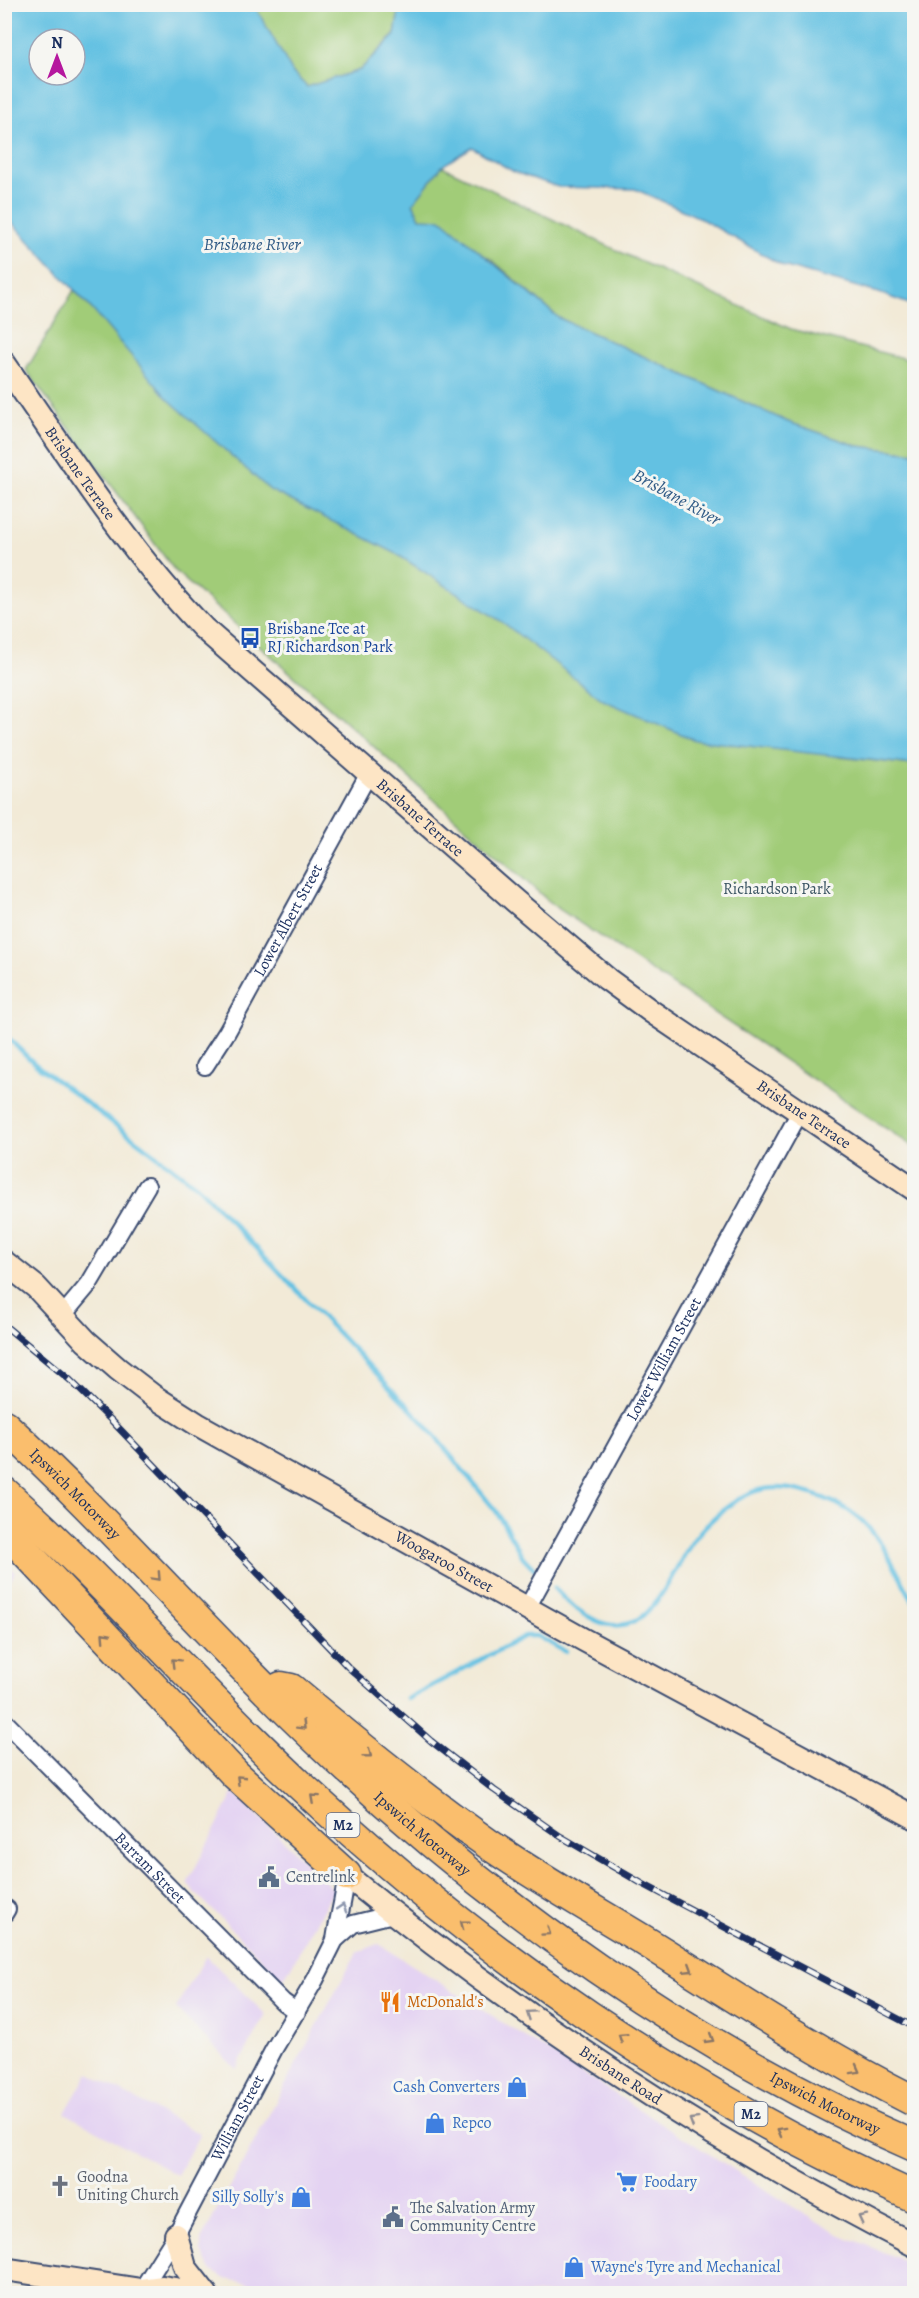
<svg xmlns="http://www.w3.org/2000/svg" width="919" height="2298" viewBox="0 0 919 2298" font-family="Alegreya,serif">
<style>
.built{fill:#e4d3f2}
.green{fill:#a1cc78;stroke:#5e7e6b;stroke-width:1.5}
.water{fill:#64c1e2;stroke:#4078a0;stroke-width:1.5;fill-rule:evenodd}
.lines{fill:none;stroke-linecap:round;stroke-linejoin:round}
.stream{stroke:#64c1e2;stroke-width:4.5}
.street-casing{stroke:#3b4b70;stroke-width:20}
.secondary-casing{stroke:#3b4b70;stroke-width:26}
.highway-casing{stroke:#3b4b70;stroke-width:33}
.street{stroke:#fff;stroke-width:16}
.secondary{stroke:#fde5c5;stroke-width:22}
.highway{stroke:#fabe6d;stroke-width:30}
.rail-casing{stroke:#1b2f5e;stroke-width:7}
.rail{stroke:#f6f6f2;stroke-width:4.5;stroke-dasharray:14;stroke-linecap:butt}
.oneway{stroke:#8a7666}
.oneway2{stroke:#8d97ae}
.oneway3{stroke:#8c8a92}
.labels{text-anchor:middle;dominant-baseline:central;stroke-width:6;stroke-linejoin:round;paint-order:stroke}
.shield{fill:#f6f6f2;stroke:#5d6b8a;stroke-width:1.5}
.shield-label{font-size:15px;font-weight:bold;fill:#1b2f5e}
.street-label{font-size:16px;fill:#1b2f5e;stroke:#f6f6f2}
.transit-label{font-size:16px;fill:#164399;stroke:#f6f6f2;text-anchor:start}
.park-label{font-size:16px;fill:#3c5664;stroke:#f6f6f2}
.service-label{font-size:16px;fill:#4e5e75;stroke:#f6f6f2;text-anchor:start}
.food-label{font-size:16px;fill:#c56008;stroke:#f6f6f2;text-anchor:start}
.shop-label{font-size:16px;fill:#366cbe;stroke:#f6f6f2;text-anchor:start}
.worship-label{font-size:16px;fill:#5b616d;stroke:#f6f6f2;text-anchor:start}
.water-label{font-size:18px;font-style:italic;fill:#315b86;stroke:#f6f6f2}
</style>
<rect width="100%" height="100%" fill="#f6f6f2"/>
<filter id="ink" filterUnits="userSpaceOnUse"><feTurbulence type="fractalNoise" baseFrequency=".0167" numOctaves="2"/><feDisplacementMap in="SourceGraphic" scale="12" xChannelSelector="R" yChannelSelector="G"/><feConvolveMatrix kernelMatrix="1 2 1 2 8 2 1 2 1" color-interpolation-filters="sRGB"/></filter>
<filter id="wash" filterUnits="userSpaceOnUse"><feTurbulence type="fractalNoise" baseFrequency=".008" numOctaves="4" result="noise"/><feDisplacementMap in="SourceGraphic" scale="24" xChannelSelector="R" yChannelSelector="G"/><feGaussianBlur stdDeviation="1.35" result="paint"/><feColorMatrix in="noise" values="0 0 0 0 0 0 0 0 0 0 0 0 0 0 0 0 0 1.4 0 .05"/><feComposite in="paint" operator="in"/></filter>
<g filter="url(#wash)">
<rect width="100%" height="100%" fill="#f2ead7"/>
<!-- built -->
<g class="built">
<path d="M 5,1561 L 15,1572 L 5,1591 Z"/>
<path d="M 234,1792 L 334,1890 L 283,1981 L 187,1884 Z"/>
<path d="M 379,1944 L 796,2209 L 839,2234 L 914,2265 L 914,2293 L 309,2294 L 226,2279 L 212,2271 L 201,2251 L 201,2240 L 357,1952 Z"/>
<path d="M 206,1956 L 266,2015 L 236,2069 L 176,2008 Z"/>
<path d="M 88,2073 L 200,2134 L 177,2175 L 65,2113 Z"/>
</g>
<!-- green -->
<g class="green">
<path d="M 254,5 L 400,5 L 395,34 L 360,70 L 307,87 L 293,73 Z"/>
<path d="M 442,166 L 635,259 L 791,329 L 914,361 L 914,453 L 858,446 L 788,422 L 559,318 L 491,259 L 420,218 L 413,203 Z"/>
<path d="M 74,290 L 91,308 L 391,550 L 501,621 L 839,757 L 914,765 L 914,1147 L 553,905 L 175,571 L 26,370 Z"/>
</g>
<!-- water -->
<path class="water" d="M 5,4 L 254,5 L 293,73 L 307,87 L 360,70 L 395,35 L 400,5 L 914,5 L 914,306 L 879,293 L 783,266 L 698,217 L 635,189 L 558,187 L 514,172 L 472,147 L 442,166 L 413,203 L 420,218 L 441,219 L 559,318 L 788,422 L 858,446 L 914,453 L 914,765 L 695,740 L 603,700 L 501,621 L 395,553 L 270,490 L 168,399 L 91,308 L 5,215 ZM 39,39 L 75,39 L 75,75 L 39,75 Z"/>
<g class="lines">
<!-- stream -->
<g class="stream">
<path d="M 4,1034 L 35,1064 L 198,1187 L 424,1423 L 496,1511 L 523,1557 L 539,1574"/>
<path d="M 554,1588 C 567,1603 579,1613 597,1621 C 652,1644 670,1570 696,1537 C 708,1521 734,1499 753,1492 C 784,1480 835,1498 860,1519 C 884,1540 898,1576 914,1602"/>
<path d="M 407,1699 L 525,1636 L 537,1636 L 566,1652"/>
</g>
</g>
</g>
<g filter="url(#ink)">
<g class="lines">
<defs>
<g id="street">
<path id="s1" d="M 205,1066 L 227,1032 L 369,773"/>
<path d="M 63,1315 L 89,1284 L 147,1186"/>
<path id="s2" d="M 527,1608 L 800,1112"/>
<path id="s3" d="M 4,1721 L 283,2002 L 297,2012"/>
<path d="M 4,1914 L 7,1909"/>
<path d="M 335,1940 C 338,1917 345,1897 346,1875"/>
<path id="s4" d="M 139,2294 L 176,2235 L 274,2049 L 315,1980 L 335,1940 L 353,1924 L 393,1914"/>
</g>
<g id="secondary">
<path id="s5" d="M 4,363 C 67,454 127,549 203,628 L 515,901 L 607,979 L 652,1012 L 914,1189"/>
<path id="s6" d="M 4,1262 L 36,1287 L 86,1341 L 118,1369 L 153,1396 L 197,1424 L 584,1640 L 914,1817"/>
<path id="s7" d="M 346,1875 C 521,2019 713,2142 914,2245"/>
<path d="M 176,2235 L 185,2267 L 206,2294"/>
<path d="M 4,2269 L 141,2290 L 163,2287 L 206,2294"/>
</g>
<g id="highway">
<path id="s8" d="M 4,1425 C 113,1525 208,1637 315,1738 C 490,1905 692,2049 914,2146"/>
<path d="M 4,1492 C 107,1584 197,1689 298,1783 C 478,1953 689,2096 914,2197"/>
<path d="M 4,1529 L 235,1774 L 346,1875"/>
<path d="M 281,1687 L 291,1689 C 355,1743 419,1795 487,1843 C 543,1882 603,1915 661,1951 C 744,2003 826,2057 914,2101"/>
</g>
</defs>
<!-- street casing -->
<use href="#street" class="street-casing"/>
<!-- secondary casing -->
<use href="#secondary" class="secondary-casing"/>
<!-- highway casing -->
<use href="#highway" class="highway-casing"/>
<!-- street -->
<use href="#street" class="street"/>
<!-- secondary -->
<use href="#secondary" class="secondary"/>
<!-- highway -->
<use href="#highway" class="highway"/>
<defs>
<path id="rail" d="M 4,1325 L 70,1380 L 112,1421 L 348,1667 L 431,1741 L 494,1790 L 560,1836 L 641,1883 L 914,2027"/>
</defs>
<!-- rail casing -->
<use href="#rail" class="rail-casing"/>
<!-- rail -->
<use href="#rail" class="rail"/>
</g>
<!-- one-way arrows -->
<defs><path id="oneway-chevron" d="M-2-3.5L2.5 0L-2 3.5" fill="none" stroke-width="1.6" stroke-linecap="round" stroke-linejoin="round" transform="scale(1.5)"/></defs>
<g class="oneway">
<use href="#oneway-chevron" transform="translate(157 1577) rotate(47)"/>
<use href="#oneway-chevron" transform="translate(105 1636) rotate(-133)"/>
<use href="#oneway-chevron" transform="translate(175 1662) rotate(-135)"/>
<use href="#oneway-chevron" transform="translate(302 1726) rotate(45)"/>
<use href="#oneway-chevron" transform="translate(368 1754) rotate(39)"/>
<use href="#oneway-chevron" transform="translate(240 1779) rotate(-136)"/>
<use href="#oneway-chevron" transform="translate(314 1798) rotate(-138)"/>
<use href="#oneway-chevron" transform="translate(464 1924) rotate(-143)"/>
<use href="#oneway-chevron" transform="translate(547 1932) rotate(35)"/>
<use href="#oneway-chevron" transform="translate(689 1969) rotate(32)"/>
<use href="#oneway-chevron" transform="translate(622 2037) rotate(-147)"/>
<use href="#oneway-chevron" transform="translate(710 2039) rotate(31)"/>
<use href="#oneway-chevron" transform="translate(856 2070) rotate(29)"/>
<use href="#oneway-chevron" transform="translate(781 2131) rotate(-151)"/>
</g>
<use class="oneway2" href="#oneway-chevron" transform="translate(342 1908) rotate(-73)"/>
<g class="oneway3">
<use href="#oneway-chevron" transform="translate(530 2014) rotate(-146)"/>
<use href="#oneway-chevron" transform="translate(693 2121) rotate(-148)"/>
<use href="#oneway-chevron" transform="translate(862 2218) rotate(-153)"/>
</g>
</g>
<!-- icons -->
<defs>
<symbol id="bus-bare" viewBox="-9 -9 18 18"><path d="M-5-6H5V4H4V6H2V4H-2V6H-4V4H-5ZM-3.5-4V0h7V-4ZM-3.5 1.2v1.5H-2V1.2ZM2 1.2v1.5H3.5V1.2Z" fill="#1a4fb4" stroke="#f6f6f2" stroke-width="2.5" paint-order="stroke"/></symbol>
<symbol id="civic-bare" viewBox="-9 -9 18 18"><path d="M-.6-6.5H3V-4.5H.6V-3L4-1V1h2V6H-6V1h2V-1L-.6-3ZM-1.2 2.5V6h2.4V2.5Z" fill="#5c6f8a" stroke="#f6f6f2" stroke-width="2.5" paint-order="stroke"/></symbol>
<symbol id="restaurant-bare" viewBox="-9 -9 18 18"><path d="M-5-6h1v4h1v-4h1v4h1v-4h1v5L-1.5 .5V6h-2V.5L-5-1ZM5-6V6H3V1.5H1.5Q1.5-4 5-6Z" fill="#e8710a" stroke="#f6f6f2" stroke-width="2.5" paint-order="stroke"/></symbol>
<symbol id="shop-bare" viewBox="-9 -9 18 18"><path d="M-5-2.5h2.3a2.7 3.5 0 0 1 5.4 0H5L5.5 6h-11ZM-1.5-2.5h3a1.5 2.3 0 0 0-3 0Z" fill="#3f7fe0" stroke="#f6f6f2" stroke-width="2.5" paint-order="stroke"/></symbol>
<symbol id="supermarket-bare" viewBox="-9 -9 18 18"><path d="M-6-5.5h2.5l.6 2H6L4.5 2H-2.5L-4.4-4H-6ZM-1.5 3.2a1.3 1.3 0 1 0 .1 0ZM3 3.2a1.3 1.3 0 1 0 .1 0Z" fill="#3f7fe0" stroke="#f6f6f2" stroke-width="2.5" paint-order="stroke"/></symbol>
<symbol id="church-bare" viewBox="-9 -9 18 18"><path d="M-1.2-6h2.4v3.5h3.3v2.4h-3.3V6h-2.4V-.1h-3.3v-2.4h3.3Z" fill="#6b7280" stroke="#f6f6f2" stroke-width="2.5" paint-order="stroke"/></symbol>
</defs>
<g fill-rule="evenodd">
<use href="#bus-bare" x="235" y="623" width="30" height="30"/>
<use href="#civic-bare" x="254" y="1862" width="30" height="30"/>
<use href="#restaurant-bare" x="375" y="1987" width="30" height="30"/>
<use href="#shop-bare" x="502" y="2072" width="30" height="30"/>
<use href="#shop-bare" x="420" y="2108" width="30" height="30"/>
<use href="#supermarket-bare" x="612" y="2167" width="30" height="30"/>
<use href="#church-bare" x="45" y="2171" width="30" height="30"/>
<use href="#shop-bare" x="286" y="2182" width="30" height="30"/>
<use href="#civic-bare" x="378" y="2202" width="30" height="30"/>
<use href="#shop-bare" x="559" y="2252" width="30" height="30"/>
</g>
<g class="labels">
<!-- shield labels -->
<g class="shield">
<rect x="326.5" y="1813" width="33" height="24" rx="4.5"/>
<rect x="734.5" y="2102" width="33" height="24" rx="4.5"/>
</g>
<g class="shield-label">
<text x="343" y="1825">M2</text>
<text x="751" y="2114">M2</text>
</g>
<!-- street labels -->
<g class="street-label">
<text stroke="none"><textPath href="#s5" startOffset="134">Brisbane Terrace</textPath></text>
<text stroke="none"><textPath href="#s5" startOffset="620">Brisbane Terrace</textPath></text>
<text stroke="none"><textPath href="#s1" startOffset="168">Lower Albert Street</textPath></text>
<text stroke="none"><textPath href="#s5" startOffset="1106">Brisbane Terrace</textPath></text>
<text stroke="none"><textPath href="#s2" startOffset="284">Lower William Street</textPath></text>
<text stroke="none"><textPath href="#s8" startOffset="99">Ipswich Motorway</textPath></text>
<text stroke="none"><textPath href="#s6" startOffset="536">Woogaroo Street</textPath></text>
<text stroke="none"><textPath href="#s8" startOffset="585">Ipswich Motorway</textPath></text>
<text stroke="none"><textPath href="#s3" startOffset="207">Barram Street</textPath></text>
<text stroke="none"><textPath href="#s7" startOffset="340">Brisbane Road</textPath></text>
<text stroke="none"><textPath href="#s8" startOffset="1071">Ipswich Motorway</textPath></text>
<text stroke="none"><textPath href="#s4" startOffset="202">William Street</textPath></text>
</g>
<!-- transit labels -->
<g class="transit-label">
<text x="267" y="629">Brisbane Tce at<tspan x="267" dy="18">RJ Richardson Park</tspan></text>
</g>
<!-- park labels -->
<g class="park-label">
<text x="777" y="889">Richardson Park</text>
</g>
<!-- service labels -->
<g class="service-label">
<text x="286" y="1877">Centrelink</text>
<text x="410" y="2208">The Salvation Army<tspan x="410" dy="18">Community Centre</tspan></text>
</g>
<!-- food labels -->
<g class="food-label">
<text x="407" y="2002">McDonald's</text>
</g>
<!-- shop labels -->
<g class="shop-label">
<text x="500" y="2087" text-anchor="end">Cash Converters</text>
<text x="452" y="2123">Repco</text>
<text x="644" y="2182">Foodary</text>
<text x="284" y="2197" text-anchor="end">Silly Solly's</text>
<text x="591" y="2267">Wayne's Tyre and Mechanical</text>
</g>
<!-- worship labels -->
<g class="worship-label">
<text x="77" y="2177">Goodna<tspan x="77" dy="18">Uniting Church</tspan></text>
</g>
<!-- water labels -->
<g class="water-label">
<text x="252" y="244">Brisbane River</text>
<text transform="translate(677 497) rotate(29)">Brisbane River</text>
</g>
</g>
<!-- margin -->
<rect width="919" height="2298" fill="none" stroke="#f6f6f2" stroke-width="24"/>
<!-- north arrow -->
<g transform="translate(57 57)"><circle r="28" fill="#f6f6f2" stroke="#9ea6b7" stroke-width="1.5"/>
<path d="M0-4.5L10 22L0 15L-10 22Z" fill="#b5179e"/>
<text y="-9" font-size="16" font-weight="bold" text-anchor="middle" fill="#1b2f5e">N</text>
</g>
</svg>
